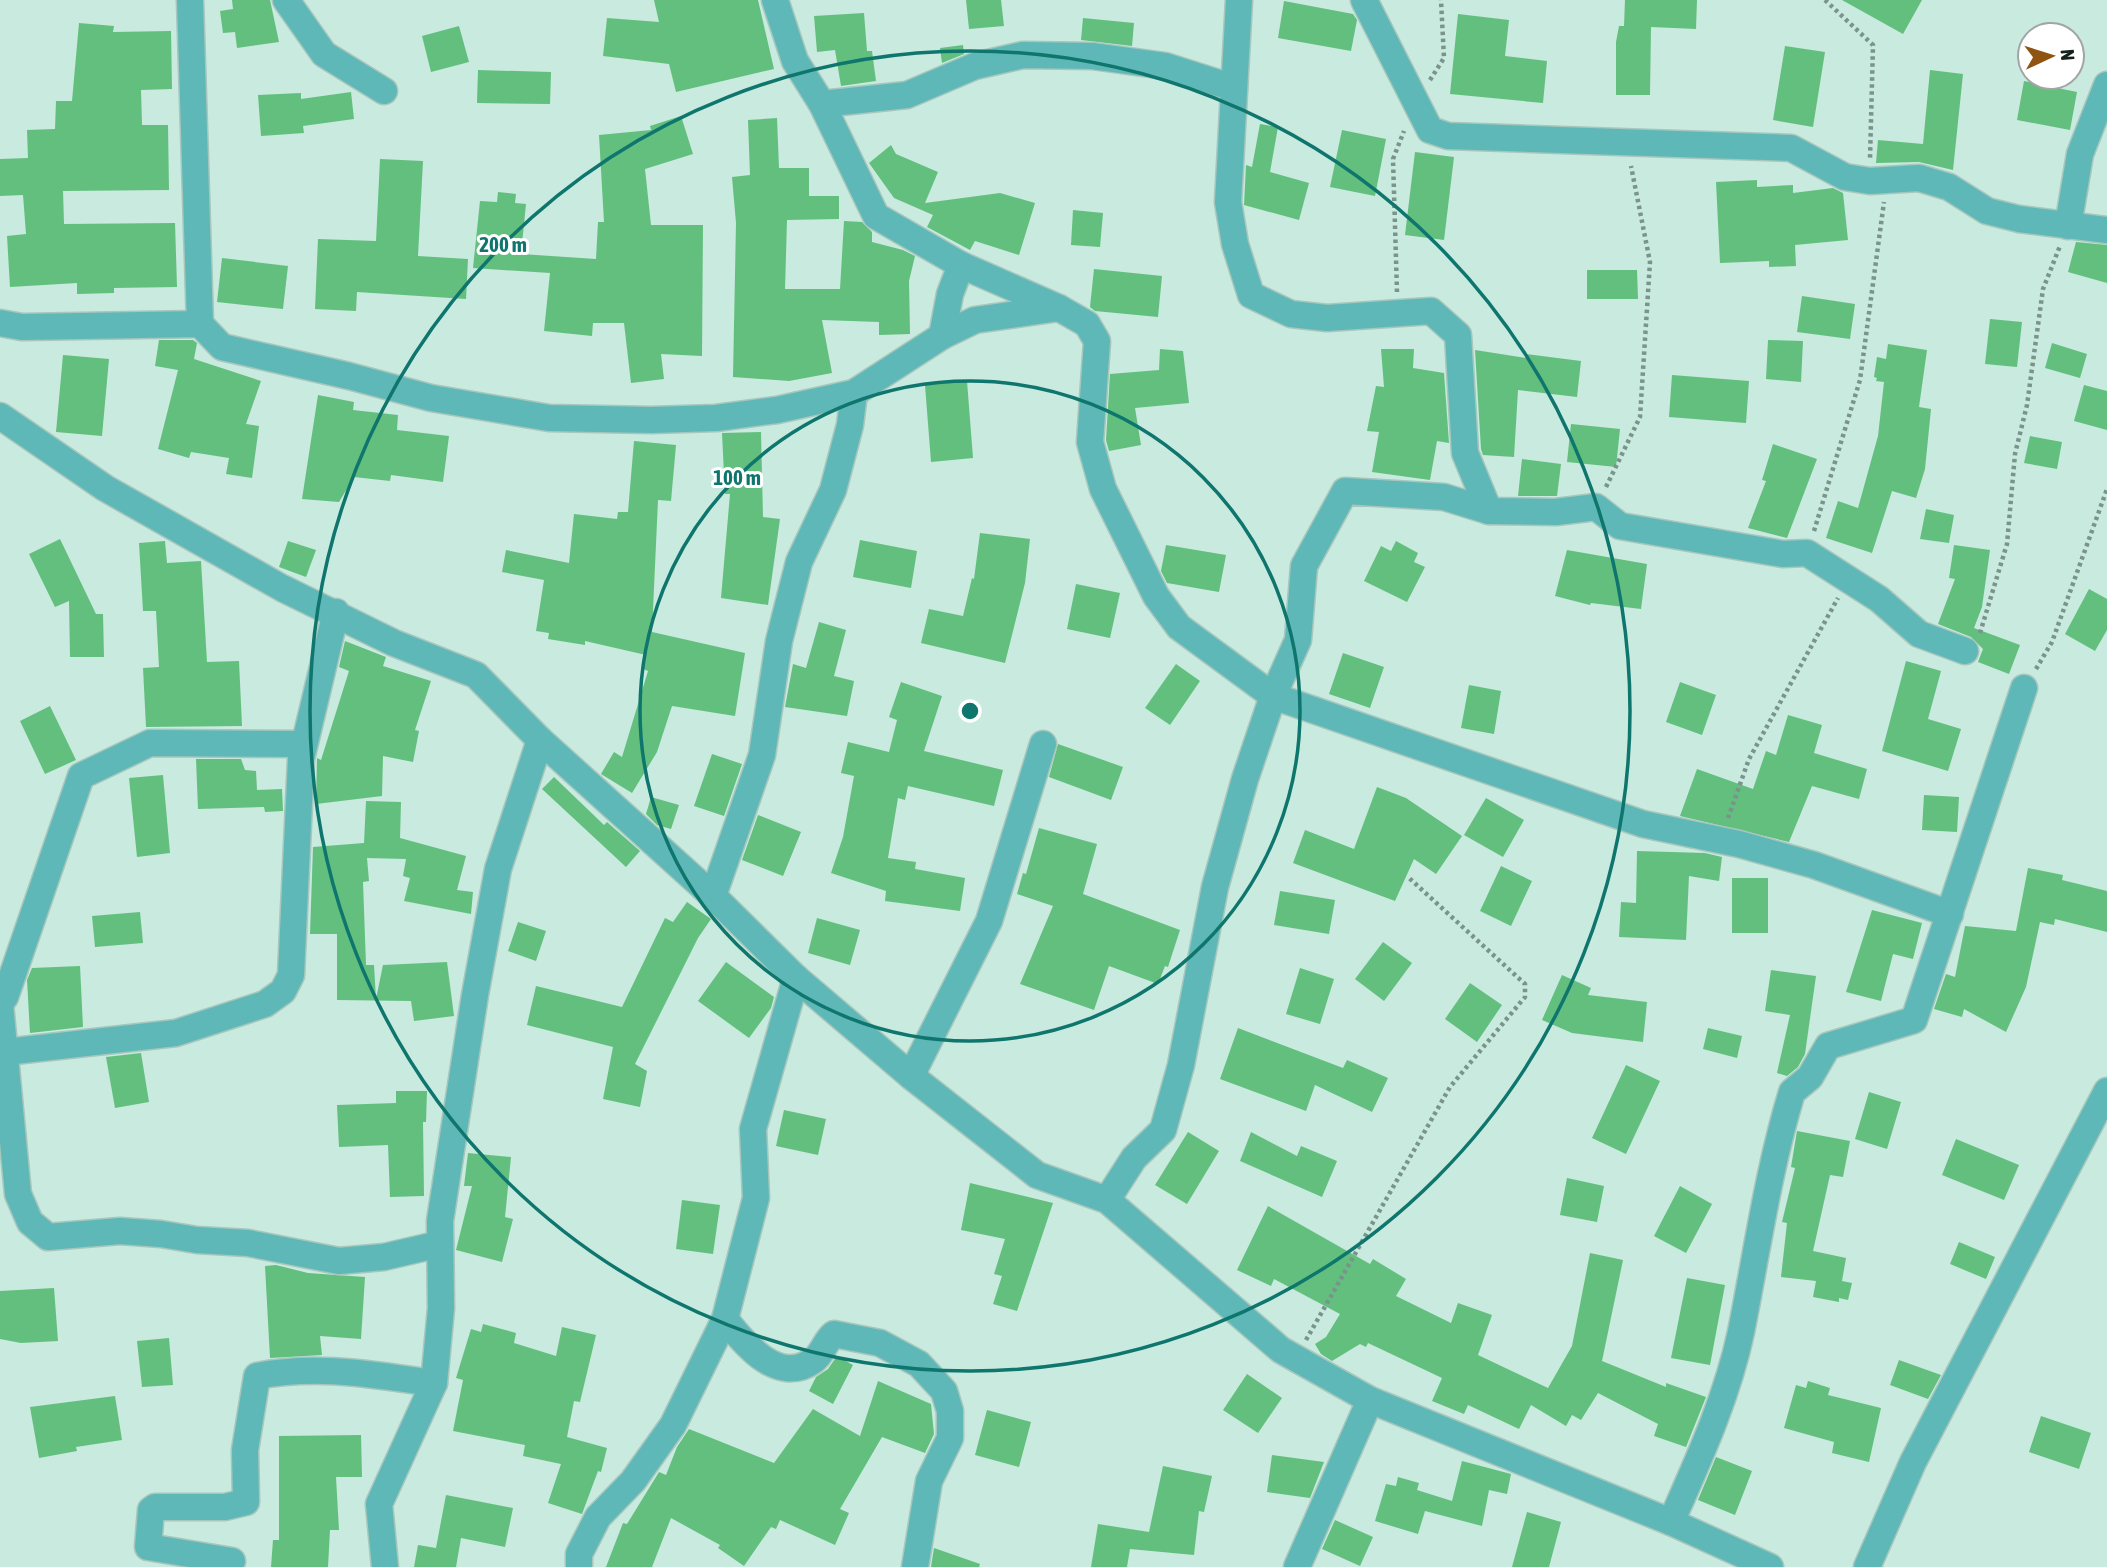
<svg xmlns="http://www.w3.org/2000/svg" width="2107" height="1567" font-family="'Asap Condensed',sans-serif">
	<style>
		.building { fill: #63bf7e }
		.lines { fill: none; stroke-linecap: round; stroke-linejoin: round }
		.street-casing { stroke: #a7c6bc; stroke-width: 29 }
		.path { stroke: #7a938b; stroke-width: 4.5; stroke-dasharray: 3.5 3.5; stroke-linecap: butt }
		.street { stroke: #5fb8b8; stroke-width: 26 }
		.ring { fill: none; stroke: #0f766e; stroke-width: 3.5 }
		.centre { fill: #0f766e; stroke: #fff; stroke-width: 3.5 }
		.ring-label { font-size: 21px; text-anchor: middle; font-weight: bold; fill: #0f766e; stroke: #fff; stroke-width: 6; stroke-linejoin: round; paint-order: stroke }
	</style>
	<rect width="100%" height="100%" fill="#c8eadf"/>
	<g class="building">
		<polygon points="232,0 270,0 279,42 237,48 235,32 223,33 220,11 233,9"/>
		<polygon points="654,0 758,0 774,69 676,92 669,64 603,56 607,18 659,22"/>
		<polygon points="966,0 1001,0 1004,26 969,29"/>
		<polygon points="1625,0 1697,0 1696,29 1651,27 1650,95 1616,95 1616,42 1619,26 1624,26"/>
		<polygon points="1842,0 1922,0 1903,34"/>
		<polygon points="1284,1 1353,14 1357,20 1351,51 1278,38"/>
		<polygon points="864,13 867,51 872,51 876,81 841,86 835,50 817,52 814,16"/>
		<polygon points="1458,14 1509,20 1505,56 1547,61 1543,103 1450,94"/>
		<polygon points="1083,18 1134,23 1132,46 1081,40"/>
		<polygon points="79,23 114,26 113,32 171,31 172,89 141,90 142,125 168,125 169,190 63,191 64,224 175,223 177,287 114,288 114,293 77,294 77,283 10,287 7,236 26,234 23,195 0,196 0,159 28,158 27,130 55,129 56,101 72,101"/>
		<polygon points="459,26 469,62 431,72 422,36"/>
		<polygon points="963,45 964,54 942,63 940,48"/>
		<polygon points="1785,46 1825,52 1813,127 1773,120"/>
		<polygon points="478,70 551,72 550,104 477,103"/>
		<polygon points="1930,70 1963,74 1953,170 1919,162 1876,163 1878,140 1923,144"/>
		<polygon points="2024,81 2077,92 2070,130 2017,120"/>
		<polygon points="351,92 354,119 303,126 304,133 261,136 258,95 301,93 301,99"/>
		<polygon points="681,116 693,154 645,169 651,225 703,225 702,356 661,354 664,379 631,383 624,323 593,323 592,336 544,331 550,273 473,268 480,201 497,202 498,192 516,194 515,203 526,204 521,254 596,259 598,222 604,222 599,135 651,130 650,126"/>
		<polygon points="777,118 779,168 809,168 809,196 839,196 839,219 787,220 785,289 840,289 844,221 862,222 872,232 872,242 903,250 915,256 909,281 910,334 879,335 879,322 822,320 832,373 789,381 733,377 736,223 732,177 750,175 748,120"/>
		<polygon points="1260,124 1278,127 1270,172 1309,183 1299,220 1244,205 1246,165 1252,167"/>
		<polygon points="1342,130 1386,139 1375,196 1330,187"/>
		<polygon points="891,145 896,154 938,172 925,203 1000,193 1035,203 1019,255 975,241 970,250 927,227 933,215 894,198 869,163"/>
		<polygon points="1415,152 1454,157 1444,240 1405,235"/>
		<polygon points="380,159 423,161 418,256 468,259 466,299 357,292 356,311 315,309 318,239 376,241"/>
		<polygon points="1757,180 1757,187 1793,185 1793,193 1833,188 1843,193 1848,240 1795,245 1796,266 1769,267 1769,261 1720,263 1716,182"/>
		<polygon points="1073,210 1103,213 1100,247 1071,245"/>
		<polygon points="2076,242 2107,245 2107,283 2068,272"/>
		<polygon points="222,258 288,266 283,309 217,302"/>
		<polygon points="1094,269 1162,276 1158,317 1095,311 1090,307"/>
		<polygon points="1587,270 1637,270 1638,299 1587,299"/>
		<polygon points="1802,296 1855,304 1850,339 1797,332"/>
		<polygon points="1990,319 2022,322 2017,367 1985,364"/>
		<polygon points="159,340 193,340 197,343 194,359 261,381 246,424 259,426 252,478 226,474 229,458 191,452 189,458 158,449 178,370 155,366"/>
		<polygon points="1768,340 1803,341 1801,382 1766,379"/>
		<polygon points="2052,343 2087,354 2080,378 2045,368"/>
		<polygon points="1888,344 1927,350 1919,407 1931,409 1925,469 1916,498 1892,491 1872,553 1826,538 1838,501 1858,508 1878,436 1884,382 1876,381 1877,378 1874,377 1877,357 1886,359"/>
		<polygon points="1160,349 1183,351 1189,403 1135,408 1141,445 1109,451 1106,440 1110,374 1159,370"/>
		<polygon points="1381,349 1414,349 1413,368 1444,373 1449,443 1437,441 1430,480 1372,472 1379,432 1367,431 1376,386 1384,387"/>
		<polygon points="1475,350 1526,358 1526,354 1581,361 1577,397 1518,390 1514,457 1483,455 1481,449"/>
		<polygon points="63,355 109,359 102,436 56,432"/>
		<polygon points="1672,375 1749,381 1746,423 1669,417"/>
		<polygon points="967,381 973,458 931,462 925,385"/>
		<polygon points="2084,385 2107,391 2107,430 2074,421"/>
		<polygon points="318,395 354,402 353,410 398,415 397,430 449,436 443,482 391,475 390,481 354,477 339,502 302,499"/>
		<polygon points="1571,424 1620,429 1616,467 1567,462"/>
		<polygon points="761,432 763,517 780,519 768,605 721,598 730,494 725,494 722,433"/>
		<polygon points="2030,436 2062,442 2057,469 2024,463"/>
		<polygon points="634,441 676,445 671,501 658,500 652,632 745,653 735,716 672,706 657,752 632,793 601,774 614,752 622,757 648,671 643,669 646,655 585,641 585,645 548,639 549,633 536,631 544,580 502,572 506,550 569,563 574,514 617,519 618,512 628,512"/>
		<polygon points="1773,444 1817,459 1787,538 1748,528 1766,481 1762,480"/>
		<polygon points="1522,459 1561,464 1557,496 1518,496"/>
		<polygon points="1926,509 1954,515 1949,543 1920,539"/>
		<polygon points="980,533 1030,539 1025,583 1005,663 921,643 929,609 963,616 972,578 974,579"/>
		<polygon points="60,539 96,614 103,614 104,657 70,657 69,601 55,607 29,554"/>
		<polygon points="860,540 917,551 911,588 853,577"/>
		<polygon points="165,541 167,563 201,561 207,662 239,661 242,726 146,727 143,668 159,667 156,611 143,611 139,543"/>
		<polygon points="288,541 316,550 306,577 279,567"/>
		<polygon points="1396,541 1418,553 1414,562 1425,567 1407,602 1364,581 1381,546 1391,551"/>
		<polygon points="1166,545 1226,555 1219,592 1167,583 1161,571"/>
		<polygon points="1954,545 1990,550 1982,607 1974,628 2020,645 2009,674 1978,662 1983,649 1971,637 1938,624 1955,579 1949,578"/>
		<polygon points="1567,550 1647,564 1641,609 1591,603 1590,605 1555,596"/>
		<polygon points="1076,584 1120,593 1110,638 1067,629"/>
		<polygon points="2089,589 2107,599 2107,630 2095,651 2065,634"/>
		<polygon points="819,622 846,630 834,676 854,681 847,716 785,707 793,664 806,668"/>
		<polygon points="345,641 386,657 383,666 431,681 415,730 419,731 413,762 383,756 382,796 316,804 317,758 321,760 349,671 339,667"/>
		<polygon points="1343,653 1384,667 1370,708 1329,694"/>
		<polygon points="1906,661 1941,671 1928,719 1961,729 1948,771 1882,751"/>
		<polygon points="1176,664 1200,681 1170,725 1145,708"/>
		<polygon points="901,682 942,696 924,751 1003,770 994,806 908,786 905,800 898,798 888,858 916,862 915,869 965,878 960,911 885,901 886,891 831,873 843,837 854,776 841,773 848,742 889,752 897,720 889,717"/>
		<polygon points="1680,682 1716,695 1702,735 1666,722"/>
		<polygon points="1469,685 1501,691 1494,734 1461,728"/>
		<polygon points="50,706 76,760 45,774 20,721"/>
		<polygon points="1788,715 1822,725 1814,753 1867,769 1859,799 1812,786 1789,842 1680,816 1697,769 1753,789 1766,751 1776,755"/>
		<polygon points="1058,744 1123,767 1111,800 1049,777"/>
		<polygon points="712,754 742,764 724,816 694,806"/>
		<polygon points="196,759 241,759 245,770 256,771 257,790 282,789 283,811 265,812 264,807 198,809"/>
		<polygon points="163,775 170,853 137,857 129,778"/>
		<polygon points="554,777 604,825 607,822 640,851 626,867 542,789"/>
		<polygon points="1377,787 1406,798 1462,836 1436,874 1414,859 1395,901 1293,863 1305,830 1354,849"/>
		<polygon points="1924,795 1959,797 1957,832 1922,830"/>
		<polygon points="651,797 679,805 671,829 657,825 646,814"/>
		<polygon points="1486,798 1524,820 1503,857 1464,835"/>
		<polygon points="366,801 401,802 400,838 466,856 457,890 473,892 471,914 404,901 410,878 403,876 406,859 367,858 369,881 363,882 366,965 374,965 376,999 383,965 447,962 454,1016 414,1021 411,1001 337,1000 337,934 310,934 313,847 364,843"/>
		<polygon points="758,815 801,832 783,876 742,860"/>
		<polygon points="1039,828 1097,844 1083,894 1180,930 1168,967 1165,966 1158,984 1109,966 1094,1010 1020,984 1053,906 1017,894 1023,873 1026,874"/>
		<polygon points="1637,851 1705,853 1722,857 1719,881 1689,876 1686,940 1619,937 1621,902 1636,903"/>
		<polygon points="1501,866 1532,881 1511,926 1480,911"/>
		<polygon points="2028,868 2063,875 2062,880 2107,891 2107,932 2055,919 2054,925 2040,922 2026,987 2006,1032 1964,1009 1962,1017 1934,1009 1946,974 1955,977 1965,926 2016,931"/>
		<rect x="1732" y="878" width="36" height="55"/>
		<polygon points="1280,891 1335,900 1329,934 1274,925"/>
		<polygon points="687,902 711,919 698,938 635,1064 647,1071 640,1107 603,1099 613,1047 527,1025 536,986 622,1007 665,918 673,922"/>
		<polygon points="1872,910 1922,923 1913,959 1893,954 1881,1001 1846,992"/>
		<polygon points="140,912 143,943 95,947 92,916"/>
		<polygon points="817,918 860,930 850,965 808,953"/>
		<polygon points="518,922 546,931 536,961 508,951"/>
		<polygon points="1383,942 1412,963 1384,1001 1355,979"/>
		<polygon points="726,962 774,997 771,1008 749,1038 698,1001"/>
		<polygon points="80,966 83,1027 30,1033 27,980 32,968"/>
		<polygon points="1300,968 1334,979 1320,1024 1286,1014"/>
		<polygon points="1771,970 1816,976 1805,1054 1798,1067 1787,1076 1777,1073 1790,1015 1765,1011"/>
		<polygon points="1562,975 1591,988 1588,995 1647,1002 1643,1042 1572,1033 1542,1020"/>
		<polygon points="1470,983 1502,1005 1477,1042 1445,1019"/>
		<polygon points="1238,1028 1343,1068 1347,1060 1388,1078 1372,1112 1315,1085 1306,1111 1220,1079"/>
		<polygon points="1708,1028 1742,1036 1737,1058 1703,1049"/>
		<polygon points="141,1053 149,1102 115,1108 106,1057"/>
		<polygon points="1626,1065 1660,1081 1626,1154 1592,1138"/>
		<polygon points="396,1091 427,1091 426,1122 423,1122 424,1196 390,1197 388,1145 339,1147 337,1105 396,1103"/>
		<polygon points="1869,1092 1901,1102 1887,1149 1855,1139"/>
		<polygon points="784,1110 826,1119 818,1155 776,1146"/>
		<polygon points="1797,1131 1850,1141 1843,1177 1830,1175 1813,1251 1846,1258 1842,1281 1852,1283 1848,1300 1839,1298 1839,1302 1813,1297 1816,1281 1781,1277 1787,1223 1782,1222 1795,1168 1791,1167"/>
		<polygon points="1188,1132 1219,1151 1187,1204 1155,1185"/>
		<polygon points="1251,1132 1297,1156 1301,1146 1337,1161 1322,1197 1240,1161"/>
		<polygon points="1956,1139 2019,1165 2004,1200 1942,1175"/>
		<polygon points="468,1153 511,1157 505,1217 513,1219 502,1262 456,1250 472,1186 464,1186"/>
		<polygon points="1567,1178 1604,1186 1597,1222 1560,1215"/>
		<polygon points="970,1183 1053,1203 1017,1311 993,1304 1002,1276 994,1274 1005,1239 961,1230"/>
		<polygon points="1680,1186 1712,1204 1686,1253 1654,1236"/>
		<polygon points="682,1200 720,1205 713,1254 676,1249"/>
		<polygon points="1268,1206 1370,1264 1373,1259 1406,1279 1396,1296 1451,1323 1458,1303 1492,1315 1478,1355 1548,1388 1572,1346 1590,1253 1623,1260 1602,1361 1666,1387 1666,1383 1706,1397 1686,1447 1654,1436 1658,1424 1598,1393 1581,1420 1572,1415 1566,1426 1531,1405 1519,1429 1468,1405 1464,1414 1432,1401 1442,1378 1368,1343 1366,1347 1360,1344 1332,1361 1321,1354 1315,1344 1326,1337 1340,1314 1274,1279 1271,1286 1237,1270"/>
		<polygon points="1959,1242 1995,1257 1986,1279 1950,1264"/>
		<polygon points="276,1265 308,1273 365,1277 361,1339 320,1336 322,1355 270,1358 265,1266"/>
		<polygon points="1687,1278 1725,1285 1710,1365 1671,1358"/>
		<polygon points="54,1288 58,1341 21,1343 0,1339 0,1291"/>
		<polygon points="483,1324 516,1333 514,1343 556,1356 562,1327 596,1335 580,1402 574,1401 567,1437 607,1448 601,1472 598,1471 582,1514 548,1503 561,1464 523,1456 525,1445 453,1431 463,1380 456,1378 471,1329 481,1332"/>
		<polygon points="169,1338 173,1385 142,1387 137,1341"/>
		<polygon points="837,1356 853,1365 833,1404 809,1391 816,1377 828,1369"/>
		<polygon points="1899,1360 1941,1375 1928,1399 1890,1385"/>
		<polygon points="1247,1374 1282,1398 1258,1433 1223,1410"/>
		<polygon points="878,1381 931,1404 934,1434 925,1453 882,1437 840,1509 849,1513 835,1545 780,1520 776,1529 771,1527 744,1566 718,1548 720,1545 671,1518 652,1567 606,1567 623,1523 627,1524 659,1472 666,1475 677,1447 689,1429 774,1463 813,1409 860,1436"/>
		<polygon points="1808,1381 1830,1388 1828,1395 1881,1408 1869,1462 1832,1453 1834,1442 1784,1428 1796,1385 1806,1388"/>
		<polygon points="115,1396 122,1440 76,1447 77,1451 39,1458 30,1407"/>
		<polygon points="987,1410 1031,1422 1019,1467 975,1455"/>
		<polygon points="2041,1416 2091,1433 2079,1469 2029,1452"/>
		<polygon points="361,1435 362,1477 336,1477 339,1530 330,1530 328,1567 271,1567 273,1540 279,1540 279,1436"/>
		<polygon points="1272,1455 1324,1462 1310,1498 1267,1492"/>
		<polygon points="1716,1457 1752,1471 1735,1515 1698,1500"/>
		<polygon points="1462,1461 1511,1474 1507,1494 1489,1490 1482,1526 1425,1511 1418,1534 1375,1521 1386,1484 1396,1486 1398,1477 1419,1483 1417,1490 1452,1501"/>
		<polygon points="1163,1466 1212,1476 1204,1512 1199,1511 1194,1555 1130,1549 1127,1567 1091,1567 1098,1524 1149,1532"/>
		<polygon points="446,1495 513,1508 505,1547 461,1538 456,1567 414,1567 418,1545 436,1548"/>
		<polygon points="1527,1512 1561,1522 1549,1567 1512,1567"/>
		<polygon points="1335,1520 1373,1537 1360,1566 1322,1549"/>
		<polygon points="934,1548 980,1564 979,1567 931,1567"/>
	</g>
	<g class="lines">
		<g class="street-casing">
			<g id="street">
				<polyline points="190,0 200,324"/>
				<polyline points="286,0 324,54 384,91"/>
				<polyline points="775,0 795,61 822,104 876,216 961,265 1059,308 1087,324 1097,341 1090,442 1103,489 1156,596 1179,627 1273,696 1643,824 1739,844 1814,865 1950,914"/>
				<polyline points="1239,0 1228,202 1235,244 1251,295 1291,314 1327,318 1431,311 1458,335 1465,453 1489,511"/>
				<polyline points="1364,0 1430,130 1448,136 1791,148 1845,177 1870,181 1919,178 1949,187 1987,211 2019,219 2107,230"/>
				<polyline points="822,104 907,95 975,66 1023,55 1092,56 1165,66 1234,88"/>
				<polyline points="2068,226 2080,154 2107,85"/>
				<polyline points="0,323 22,327 200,324 222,347 349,376 431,398 549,418 651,420 716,418 777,410 854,393 942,336 975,320 1059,308"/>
				<polyline points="942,336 950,294 961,265"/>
				<polyline points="0,416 105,488 282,588 394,643 476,675 540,740 713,896 796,978 911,1076 1037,1175 1107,1200 1281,1350 1370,1400 1671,1522 1770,1567"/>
				<polyline points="713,896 762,755 779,641 799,562 833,490 850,425 854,393"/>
				<polyline points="0,1003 5,997 81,776 150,743 304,744"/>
				<polyline points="0,1004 18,1194 30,1222 48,1237 120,1231 161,1234 197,1240 248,1243 339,1261 384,1257 440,1244"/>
				<polyline points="5,1052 176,1033 265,1004 283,991 291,975 301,759 336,612"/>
				<polyline points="911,1076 989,921 1043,744"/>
				<polyline points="1107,1200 1134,1158 1163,1130 1181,1065 1215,887 1245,779 1273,696 1298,640 1304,566 1345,491 1444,497 1489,511 1556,512 1596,507 1620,526 1783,554 1807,553 1879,599 1919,634 1965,651"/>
				<path d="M725,1319C745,1345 779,1386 814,1360C823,1353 825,1341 834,1334L880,1343L919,1364L944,1391L950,1411V1438L929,1481L915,1567"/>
				<path d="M1671,1522C1698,1461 1727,1398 1741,1332C1757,1252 1768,1171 1792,1092L1810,1077L1828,1046L1914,1020L2024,688"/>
				<path d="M232,1561L148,1547L151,1510L155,1507H225L246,1502L245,1450L257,1376C318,1364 374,1375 434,1383"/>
				<polyline points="385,1567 379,1504 434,1383 441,1308 440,1221 475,995 498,869 540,740"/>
				<polyline points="579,1567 579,1554 598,1517 633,1481 673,1425 725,1319 756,1198 753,1129 796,978"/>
				<polyline points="1297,1567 1370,1400"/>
				<polyline points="1867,1567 1913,1462 2107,1091"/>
			</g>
		</g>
		<g class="path">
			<polyline points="1825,0 1873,45 1870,159"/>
			<polyline points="1430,80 1444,58 1441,0"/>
			<polyline points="1397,292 1393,159 1404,131"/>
			<polyline points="1606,487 1640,417 1650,262 1631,166"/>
			<polyline points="1814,531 1860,380 1884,202"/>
			<polyline points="1980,633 2007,544 2015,454 2027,405 2043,289 2060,246"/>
			<polyline points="2036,669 2052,642 2107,489"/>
			<polyline points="1728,818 1749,759 1838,598"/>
			<polyline points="1306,1340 1450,1087 1525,997 1525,984 1408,877"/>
		</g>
		<use href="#street" class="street"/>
	</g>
	<g class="ring">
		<circle cx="970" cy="711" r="330"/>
		<circle cx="970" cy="711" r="660"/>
	</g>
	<circle cx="970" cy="711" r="10" class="centre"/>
	<g class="ring-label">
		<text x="503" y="252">200 m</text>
		<text x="737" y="485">100 m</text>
	</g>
	<g transform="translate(2051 56) rotate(86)"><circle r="33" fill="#ffffff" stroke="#a1a6a4" stroke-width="2"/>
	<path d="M0-5L12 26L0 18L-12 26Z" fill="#8f5412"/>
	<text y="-10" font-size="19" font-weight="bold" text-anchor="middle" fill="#13201c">N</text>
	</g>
</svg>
